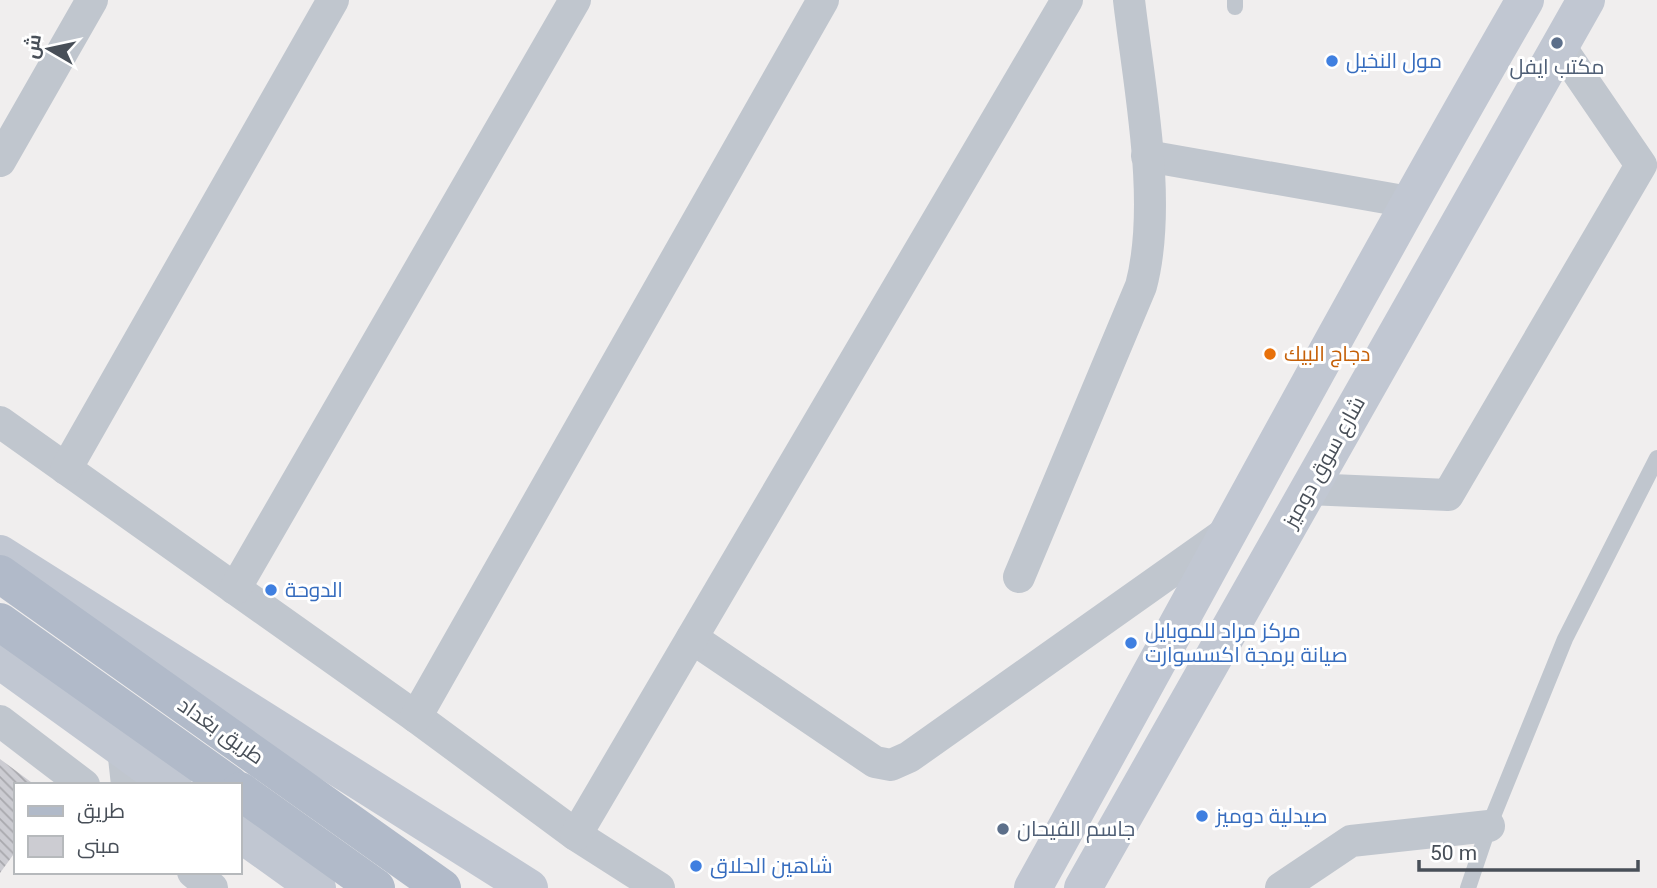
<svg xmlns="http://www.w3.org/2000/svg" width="1657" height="888" font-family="Roboto,Cairo,sans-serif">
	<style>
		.building { fill: url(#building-back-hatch) }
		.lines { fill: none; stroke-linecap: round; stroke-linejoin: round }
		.service { stroke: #c0c6ce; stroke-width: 16 }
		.minor { stroke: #c0c6ce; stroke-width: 32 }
		.secondary { stroke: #c1c7d2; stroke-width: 38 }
		.primary { stroke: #b1bac9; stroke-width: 38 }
		.service-dot { fill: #5c6f8a; stroke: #fff; stroke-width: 2.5 }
		.shop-dot { fill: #3f7fe0; stroke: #fff; stroke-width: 2.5 }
		.food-dot { fill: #e8710a; stroke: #fff; stroke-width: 2.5 }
		.labels { text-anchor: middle; stroke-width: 6; stroke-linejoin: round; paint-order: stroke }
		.shop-label { font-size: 21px; fill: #366cbe; stroke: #fff; text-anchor: start }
		.service-label { font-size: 21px; fill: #4e5e75; stroke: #fff }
		.food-label { font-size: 21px; fill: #c56008; stroke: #fff; text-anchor: start }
		.street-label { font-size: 21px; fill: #484f58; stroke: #fff }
	</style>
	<defs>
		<pattern id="building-back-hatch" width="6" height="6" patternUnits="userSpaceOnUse" patternTransform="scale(1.75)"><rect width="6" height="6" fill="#ccccd2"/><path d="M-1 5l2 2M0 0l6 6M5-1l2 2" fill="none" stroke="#a8a8ad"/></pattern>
	</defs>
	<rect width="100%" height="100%" fill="#f0eeee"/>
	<polygon class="building" points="0,759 35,785 16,785 16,851 0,873"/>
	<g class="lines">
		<g class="service">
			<polyline points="1235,7 1235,0"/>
			<polyline points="1468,888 1489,826 1565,639 1657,458"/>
		</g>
		<g class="minor">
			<polyline points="1147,156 1409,202"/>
			<polyline points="0,161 92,0"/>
			<polyline points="0,422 416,717 576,835 659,888"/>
			<polyline points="66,469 333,0"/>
			<polyline points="1308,489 1448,495 1641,165 1559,45"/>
			<path d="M1019,577L1141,286C1163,203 1139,87 1129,0"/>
			<polyline points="235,589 575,0"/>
			<polyline points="692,638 875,762 891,765 909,757 1227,532"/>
			<polyline points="416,717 823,0"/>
			<polyline points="0,721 84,785"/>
			<polyline points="123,748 127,785"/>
			<polyline points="576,835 1067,0"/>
			<polyline points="193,872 212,888"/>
			<polyline points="1281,888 1351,841 1489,826"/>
		</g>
		<g class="secondary">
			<polyline points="0,554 529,888"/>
			<polyline points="0,660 173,785"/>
			<polyline points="240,833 317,888"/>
			<path d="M1033,888C1197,592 1356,293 1525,0"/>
			<polyline points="1083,888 1586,0"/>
		</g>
		<g class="primary">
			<polyline points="0,574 442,888"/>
			<polyline points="0,622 230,785"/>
			<polyline points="240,791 376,888"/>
		</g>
	</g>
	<g class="service-dot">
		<circle cx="1557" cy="43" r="7"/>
		<circle cx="1003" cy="829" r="7"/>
	</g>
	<g class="shop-dot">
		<circle cx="1332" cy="61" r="7"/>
		<circle cx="271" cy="590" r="7"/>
		<circle cx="1131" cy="643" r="7"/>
		<circle cx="1202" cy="816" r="7"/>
		<circle cx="696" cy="866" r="7"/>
	</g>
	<circle class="food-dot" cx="1270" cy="354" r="7"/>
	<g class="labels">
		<g class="shop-label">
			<text x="1346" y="68">مول النخيل</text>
			<text x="285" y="597">الدوحة</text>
			<text x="1145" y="638">مركز مراد للموبايل<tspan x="1145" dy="24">صيانة برمجة اكسسوارت</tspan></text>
			<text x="1216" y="823">صيدلية دوميز</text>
			<text x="710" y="873">شاهين الحلاق</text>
		</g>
		<g class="service-label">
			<text x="1557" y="74">مكتب ايفل</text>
			<text x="1017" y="836" text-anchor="start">جاسم الفيحان</text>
		</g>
		<g class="food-label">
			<text x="1284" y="361">دجاج البيك</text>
		</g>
		<g class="street-label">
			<text transform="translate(1324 462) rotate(-61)" y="7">شارع سوق دوميز</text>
			<text transform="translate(221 731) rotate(35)" y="7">طريق بغداد</text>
		</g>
	</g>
	<rect x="14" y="783" width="228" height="91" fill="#ffffff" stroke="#b6b9bc" stroke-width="2"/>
	<rect x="28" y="806" width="35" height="10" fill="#b1bac9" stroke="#b6b9bc" stroke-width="2"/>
	<text x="77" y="818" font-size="21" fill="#484f58">طريق</text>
	<rect x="28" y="836" width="35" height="21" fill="#ccccd2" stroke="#b6b9bc" stroke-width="2"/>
	<text x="77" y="853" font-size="21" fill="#484f58">مبنى</text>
	<g transform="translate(49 49) rotate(279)" stroke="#ffffff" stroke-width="5" paint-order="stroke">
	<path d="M0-5L12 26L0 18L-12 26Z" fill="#484f58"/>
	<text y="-10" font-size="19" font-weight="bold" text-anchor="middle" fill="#484f58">ش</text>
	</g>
	<path d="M1419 860v10h219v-10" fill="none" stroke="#484f58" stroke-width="3.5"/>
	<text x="1430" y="860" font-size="21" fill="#484f58" stroke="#ffffff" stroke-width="5" paint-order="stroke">50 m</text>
</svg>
